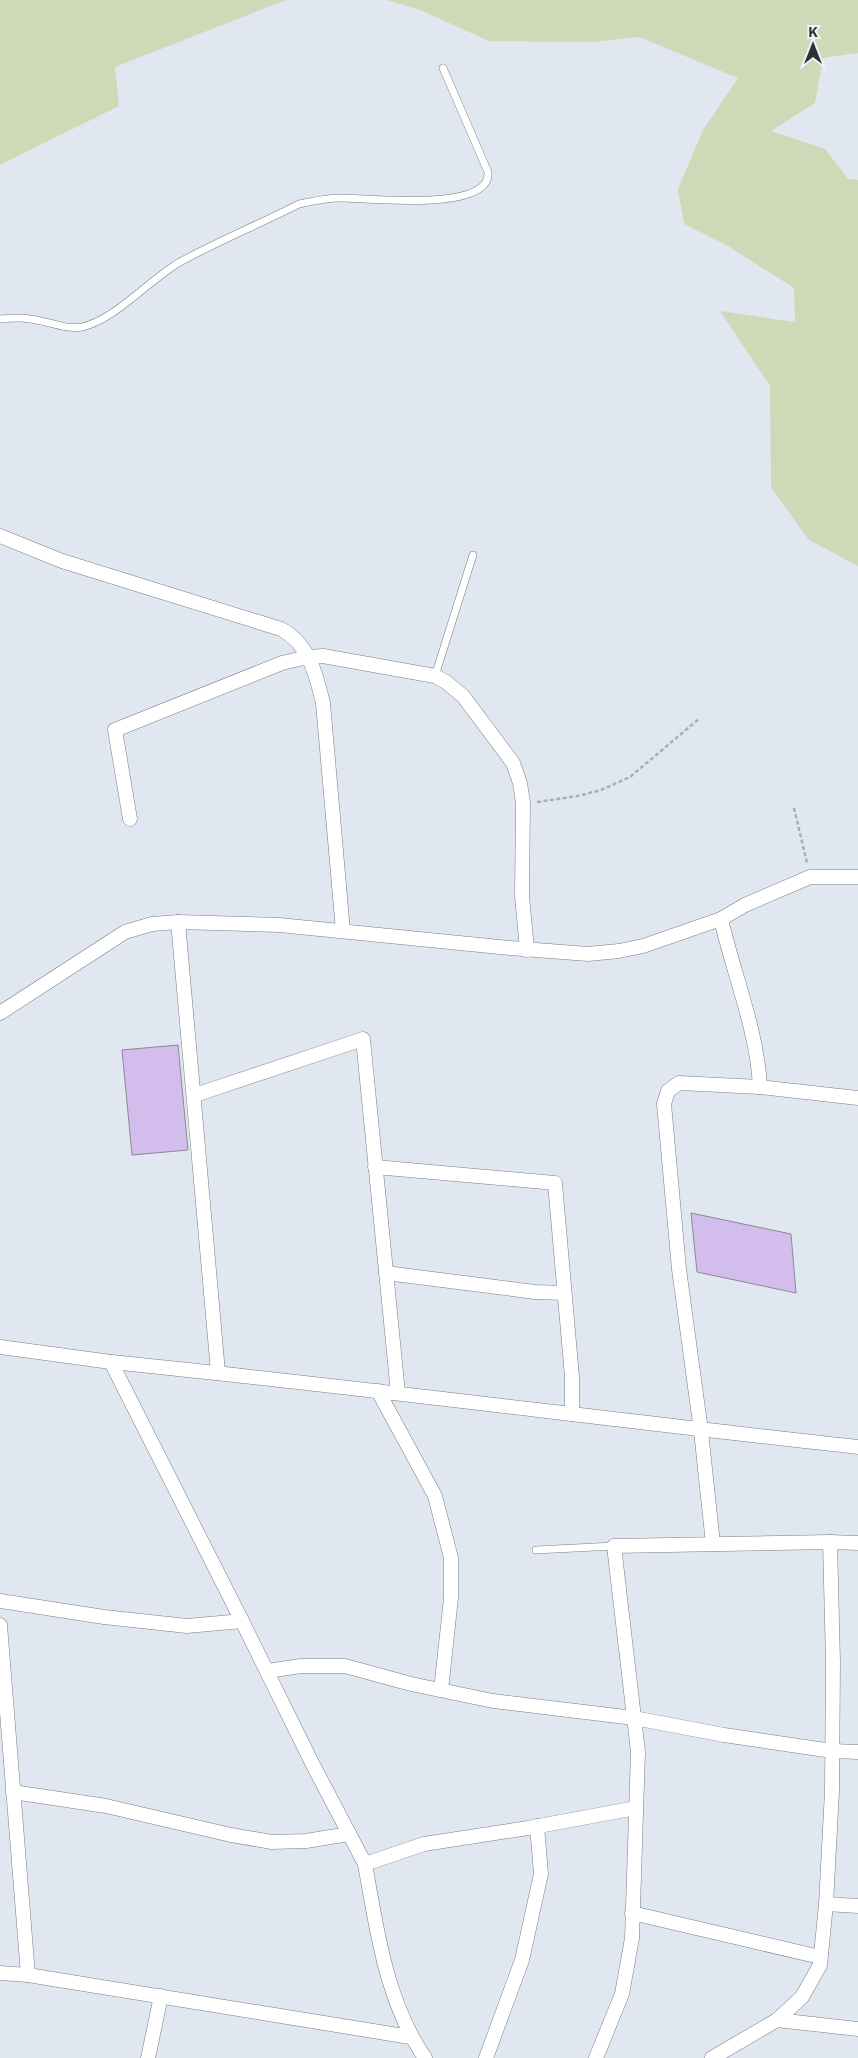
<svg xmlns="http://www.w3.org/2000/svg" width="858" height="2058" font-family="'IBM Plex Sans',sans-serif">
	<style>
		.green { fill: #cfd9b7 }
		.building { fill: #d2bdec; stroke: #8d8993 }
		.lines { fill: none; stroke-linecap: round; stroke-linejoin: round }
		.service-casing { stroke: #777e86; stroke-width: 8 }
		.minor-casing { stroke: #777e86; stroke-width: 15 }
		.path { stroke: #a9afb6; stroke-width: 2.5; stroke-dasharray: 4 2.5; stroke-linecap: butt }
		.service { stroke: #fff; stroke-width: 7 }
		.minor { stroke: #fff; stroke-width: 14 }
	</style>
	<rect width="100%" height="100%" fill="#e0e7f0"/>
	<g class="green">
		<polygon points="0,0 286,0 115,67 119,106 0,165"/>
		<polygon points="387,0 858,0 858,53 823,58 815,103 771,131 825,149 848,179 858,180 858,566 809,540 771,487 770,386 720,311 795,322 794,288 728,246 684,224 678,189 703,130 738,78 639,37 591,42 489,41 420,10"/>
	</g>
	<g class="building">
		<polygon points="178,1045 188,1150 132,1155 122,1050"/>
		<polygon points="691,1213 791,1234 796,1293 697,1272"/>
	</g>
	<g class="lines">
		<g class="service-casing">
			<g id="service">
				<path d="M0,319C10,318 20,317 30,319C48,321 65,330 82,327C115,320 150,279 180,262C218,241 260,224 299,204C313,201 327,198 341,198C366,198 492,213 488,172L443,68"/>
				<polyline points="435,676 473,555"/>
				<polyline points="536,1550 614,1546"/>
			</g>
		</g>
		<g class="minor-casing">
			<g id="minor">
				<path d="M0,536L62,561L281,629C309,644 316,674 323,703L343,931"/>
				<polyline points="130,819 115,730 282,663 308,657 323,656 435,676 446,682 463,696 513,763 520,783 523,803 522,896 527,950"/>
				<path d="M858,877H810L745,905L721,919C734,976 757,1029 760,1087L858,1098"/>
				<polyline points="178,922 218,1372"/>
				<polyline points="0,1013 125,932 152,924 178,922 279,925 510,948 588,954 619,951 643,946 721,919"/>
				<polyline points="195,1095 363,1039 398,1393"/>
				<polyline points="375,1167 555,1183 572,1377 572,1414"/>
				<polyline points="386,1273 535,1292 564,1293"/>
				<polyline points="0,1347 111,1362"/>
				<polyline points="378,1391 435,1496 451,1558 451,1598 441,1690"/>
				<polyline points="830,1542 858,1543"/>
				<polyline points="713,1544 701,1431 679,1269 664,1104 668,1091 679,1083 760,1087"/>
				<polyline points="0,1601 104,1617 187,1626 242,1621 312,1763 365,1864"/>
				<path d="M242,1621L111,1362C361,1387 609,1420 858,1447"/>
				<polyline points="0,1625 28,1975 410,2037"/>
				<polyline points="267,1671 301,1666 345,1666 411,1684 493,1701 634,1718 724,1735 832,1751 858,1752"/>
				<polyline points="13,1792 106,1806 231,1835 272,1842 306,1841 349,1834"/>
				<polyline points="826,1904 858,1906"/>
				<polyline points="632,1913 820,1957"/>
				<polyline points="0,1973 28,1975"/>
				<polyline points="777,2020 858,2029"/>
				<polyline points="148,2058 161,1996"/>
				<path d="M425,2058C386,2001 377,1931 365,1864L424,1844L528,1828L636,1808"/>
				<polyline points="486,2058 522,1960 541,1874 537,1826"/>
				<polyline points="596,2058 622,1994 632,1938 638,1752 614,1546 830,1542 833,1662 832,1791 826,1904 820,1965 802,1997 777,2020 712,2058"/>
			</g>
		</g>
		<g class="path">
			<polyline points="537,802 578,796 601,790 630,777 700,718"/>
			<polyline points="794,808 807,863"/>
		</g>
		<use href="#service" class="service"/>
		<use href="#minor" class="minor"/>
	</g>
	<g transform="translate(813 45)" stroke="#edf4fe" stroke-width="4" paint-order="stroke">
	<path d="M0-4L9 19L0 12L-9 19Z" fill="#2e3134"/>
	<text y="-8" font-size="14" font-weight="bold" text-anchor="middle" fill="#2e3134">K</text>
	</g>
</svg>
